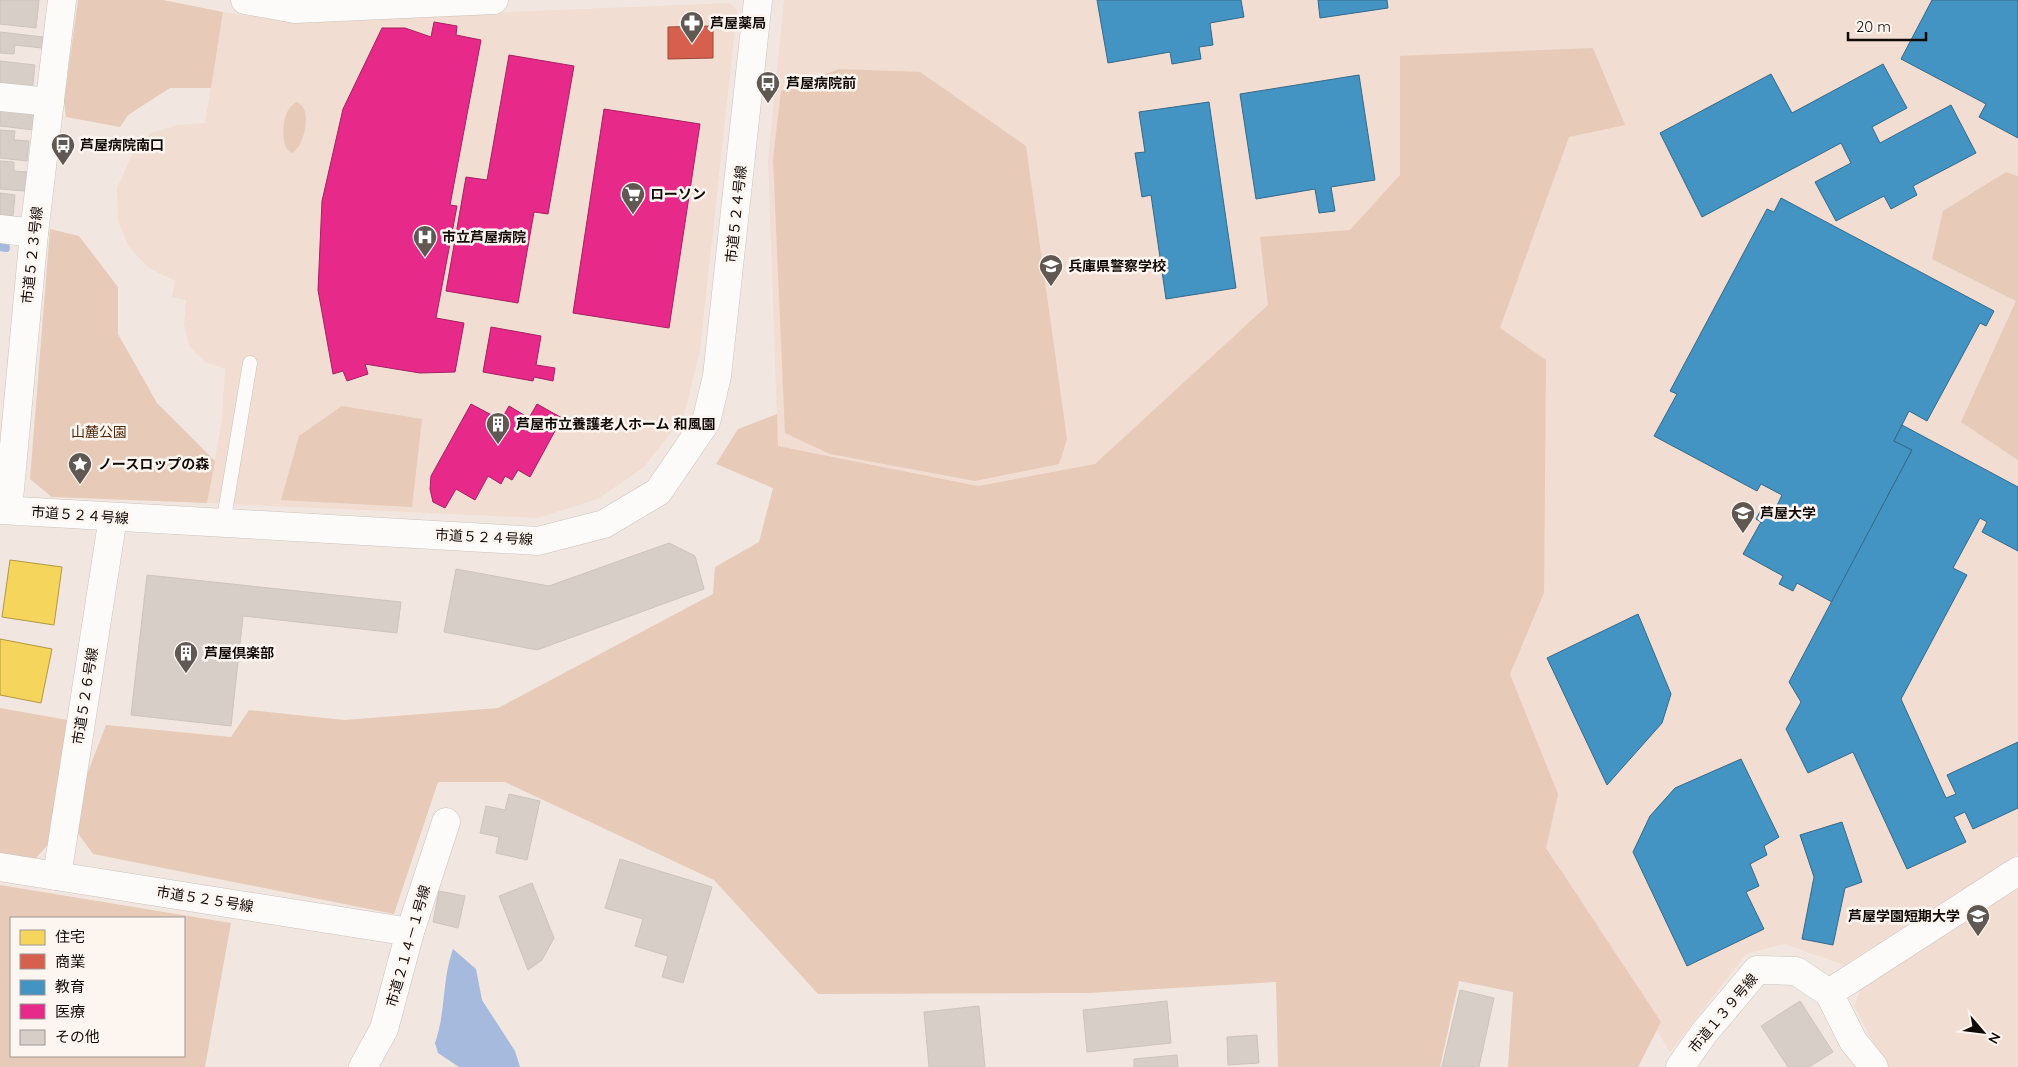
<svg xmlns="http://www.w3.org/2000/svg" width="2018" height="1067" font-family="Quicksand,'Noto Sans JP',sans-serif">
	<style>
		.built { fill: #f1ddd1 }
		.green { fill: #e7cab8; fill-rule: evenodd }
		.water { fill: #a6bade }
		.homes { fill: #f6d55c; stroke: #b19842 }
		.shops { fill: #d6604d; stroke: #9b4638 }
		.schools { fill: #4393c3; stroke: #346a8b }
		.health { fill: #e7298a; stroke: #a72063 }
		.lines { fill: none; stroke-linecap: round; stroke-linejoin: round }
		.stream { stroke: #a6bade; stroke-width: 8 }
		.building { fill: #d7cec8; stroke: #cdc4be }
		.service-casing { stroke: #cbc2bc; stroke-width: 15 }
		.minor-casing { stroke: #cbc2bc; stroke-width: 29 }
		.tertiary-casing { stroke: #cbc2bc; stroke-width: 29 }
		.service { stroke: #fdfbfa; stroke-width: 14 }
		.minor { stroke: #fdfbfa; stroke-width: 28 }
		.tertiary { stroke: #fdfbfa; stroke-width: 28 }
		.labels { text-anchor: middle; stroke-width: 5; stroke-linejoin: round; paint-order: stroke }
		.poi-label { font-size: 14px; font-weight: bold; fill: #110b07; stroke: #fdf5f0; text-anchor: start }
		.street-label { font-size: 14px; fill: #110b07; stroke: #fdf5f0 }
		.park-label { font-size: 14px; fill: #50280c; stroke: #fdf5f0 }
	</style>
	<rect width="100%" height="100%" fill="#f2e7e0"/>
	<g class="built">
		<polygon points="784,0 2018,0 2018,854 1844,965 1784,944 1746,954 1670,1052 1476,730 1095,464 978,486 778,446 768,160"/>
		<polygon points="730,3 737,10 700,350 684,416 644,467 598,499 537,518 207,503 222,419 225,369 205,362 189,346 184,324 186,300 172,297 175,281 149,268 129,247 118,221 117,188 131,157 151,133 178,125 205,123 223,12 286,21"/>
		<polygon points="2018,884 2018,1067 1889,1067 1884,1063 1854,1006 1860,990"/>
	</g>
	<g class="green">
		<polygon points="78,0 163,0 223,12 211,88 170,88 128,115 120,127 66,117 64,101"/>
		<polygon points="1593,48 1625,125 1569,137 1500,328 1546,360 1544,593 1510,674 1558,794 1546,848 1661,1022 1638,1067 1508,1067 1513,992 1459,981 1440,1067 1278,1067 1276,982 1089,993 818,994 714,880 505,782 438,782 394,914 93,854 69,821 106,725 231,737 249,710 344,720 498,708 713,594 715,567 759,542 773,488 716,464 738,429 777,414 778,446 978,486 1095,464 1268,305 1260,237 1350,230 1400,175 1400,56"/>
		<polygon points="839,69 920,72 1026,146 1067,439 1059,464 975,481 830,454 785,433 773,159 781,91"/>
		<path d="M297,102C313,109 305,145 292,153L286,148C281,134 282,109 297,102Z"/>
		<polygon points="2006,172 2018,176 2018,460 1961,422 2016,301 1932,259 1943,211"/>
		<polygon points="50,229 79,236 118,287 118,334 157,403 215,461 207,503 52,497 30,479"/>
		<polygon points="342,406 422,419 412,507 281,500 299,436"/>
		<polygon points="0,708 73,721 56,835 31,864 0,859"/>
		<path d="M0,885L231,923L205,1067H0ZM184,918V1056H11V918Z"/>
	</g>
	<path class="water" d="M453,949L476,969L482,1000L515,1051L520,1067H459L438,1053L435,1043C446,1012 442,979 453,949Z"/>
	<g class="homes">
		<polygon points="10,560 62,567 54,625 2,617"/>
		<polygon points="0,639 52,649 41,703 0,695"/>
	</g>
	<polygon class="shops" points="713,26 713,58 668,59 668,27"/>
	<g class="schools">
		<polygon points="1097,0 1241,0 1244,17 1210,23 1213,45 1199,47 1201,59 1172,64 1170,52 1108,63"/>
		<polygon points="1318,0 1387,0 1388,8 1320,18"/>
		<polygon points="1932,0 2018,0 2018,138 1979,117 1986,104 1901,59"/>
		<polygon points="1883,64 1907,108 1872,127 1880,143 1951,105 1976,153 1913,186 1917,195 1891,209 1884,196 1836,221 1815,182 1851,163 1841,143 1702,217 1660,133 1771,74 1792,113"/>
		<polygon points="1359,75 1375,180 1331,187 1335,211 1319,213 1315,189 1256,199 1240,94"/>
		<polygon points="1209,102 1236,288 1166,299 1151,195 1142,197 1135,153 1145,152 1139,112"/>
		<polygon points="1781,198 1994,311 1986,326 1980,323 1927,421 1909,411 1894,441 1912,450 1832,602 1797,583 1793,591 1779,584 1783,576 1743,554 1761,522 1756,519 1763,506 1774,512 1782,495 1761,484 1757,491 1654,436 1677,394 1670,391 1767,209 1774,212"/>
		<polygon points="1902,425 2018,487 2018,551 1982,532 1987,522 1980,518 1953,568 1967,575 1901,699 1946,798 1956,794 1947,775 2018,742 2018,808 1973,829 1965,812 1954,817 1966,842 1907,869 1853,752 1808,773 1786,729 1801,702 1789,682 1912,450 1894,441"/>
		<polygon points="1638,614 1671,694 1662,723 1607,785 1547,658"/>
		<polygon points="1741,759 1779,837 1764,846 1767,855 1750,864 1759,886 1746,892 1764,929 1687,966 1633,852 1650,816 1675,788"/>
		<polygon points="1842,822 1862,882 1845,888 1833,945 1802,939 1814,877 1800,835"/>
	</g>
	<g class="health">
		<polygon points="434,22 457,26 456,35 481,40 450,205 457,206 436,318 464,323 455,372 420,373 365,364 368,374 347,381 343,371 333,374 318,290 322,201 343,109 382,28 405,28 431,37"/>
		<polygon points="509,55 574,66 548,214 534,212 518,303 446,291 466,177 487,180"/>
		<polygon points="604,109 700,124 669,328 573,313"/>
		<polygon points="491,327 541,336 536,365 555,368 553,381 534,377 533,381 483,372"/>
		<polygon points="471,404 501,420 509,406 529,418 537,404 562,418 530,477 518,470 512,480 505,476 501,484 488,476 475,500 456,489 445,508 433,502 430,489 431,476"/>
	</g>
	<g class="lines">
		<polyline class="stream" points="0,247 6,248"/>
	</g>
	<g class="building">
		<polygon points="0,0 39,0 36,28 0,24"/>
		<polygon points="0,32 43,37 42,48 15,45 14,54 0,53"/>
		<polygon points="0,61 35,65 32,92 0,88"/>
		<polygon points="0,108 36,112 34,130 0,126"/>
		<polygon points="0,130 15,131 14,140 29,141 27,161 0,158"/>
		<polygon points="0,161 14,162 14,171 27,172 25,191 0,189"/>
		<polygon points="0,193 15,195 13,216 0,215"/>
		<polygon points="669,543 695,556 704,589 537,650 444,632 456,569 549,586"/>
		<polygon points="147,575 401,602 397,633 243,616 231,726 131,715"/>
		<polygon points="509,794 540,801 527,860 496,853 499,837 480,833 486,806 505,810"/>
		<polygon points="620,859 712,887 683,983 662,977 668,956 635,946 643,919 605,908"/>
		<polygon points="532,883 554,938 542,960 528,970 499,896"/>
		<polygon points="439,891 465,896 458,928 433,922"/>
		<polygon points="1460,990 1494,998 1479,1067 1442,1067"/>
		<polygon points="1167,1001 1171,1043 1087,1052 1083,1010"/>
		<polygon points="1800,1001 1833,1052 1809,1067 1788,1067 1761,1026"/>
		<polygon points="979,1006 985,1067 929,1067 924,1012"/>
		<polygon points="1257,1035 1259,1063 1228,1065 1227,1037"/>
		<polygon points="1177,1055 1178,1067 1134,1067 1134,1059"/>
	</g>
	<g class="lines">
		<g class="service-casing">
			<polyline id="service" points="223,524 250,363"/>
		</g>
		<g class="minor-casing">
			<g id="minor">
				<polyline points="245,0 295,9 494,0"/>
				<polyline points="0,97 50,102"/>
				<polyline points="0,229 34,233"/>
				<polyline points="8,510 34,233 62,0"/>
				<polyline points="0,867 410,932"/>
				<polyline points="57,876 113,517"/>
				<polyline points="1829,993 2018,871"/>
				<polyline points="363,1067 384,1029 410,932 446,822"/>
			</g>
		</g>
		<g class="tertiary-casing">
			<g id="tertiary">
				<polyline points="0,510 538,541 604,524 658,492 706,422 717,376 758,0"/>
				<polyline points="1680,1067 1704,1033 1757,970 1796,971 1829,993 1853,1041 1874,1067"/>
			</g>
		</g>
		<use href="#service" class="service"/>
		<use href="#minor" class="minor"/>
		<use href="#tertiary" class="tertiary"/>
	</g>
	<defs>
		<g id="pharmacy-pin" transform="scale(1.25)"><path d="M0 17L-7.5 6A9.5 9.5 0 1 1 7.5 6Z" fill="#605853" stroke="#fdf5f0"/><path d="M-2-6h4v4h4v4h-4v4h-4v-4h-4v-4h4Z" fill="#fff"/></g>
		<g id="bus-pin" transform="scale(1.25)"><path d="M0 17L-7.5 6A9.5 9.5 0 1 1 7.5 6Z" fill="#605853" stroke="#fdf5f0"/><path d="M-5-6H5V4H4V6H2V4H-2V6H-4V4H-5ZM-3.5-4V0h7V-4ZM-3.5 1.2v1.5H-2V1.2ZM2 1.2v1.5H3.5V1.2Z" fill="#fff"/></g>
		<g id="supermarket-pin" transform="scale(1.25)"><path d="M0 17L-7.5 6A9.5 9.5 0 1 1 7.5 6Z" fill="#605853" stroke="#fdf5f0"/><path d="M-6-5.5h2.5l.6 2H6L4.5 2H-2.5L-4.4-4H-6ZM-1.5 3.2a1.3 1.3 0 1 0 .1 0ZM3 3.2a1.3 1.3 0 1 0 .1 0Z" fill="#fff"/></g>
		<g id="hospital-pin" transform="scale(1.25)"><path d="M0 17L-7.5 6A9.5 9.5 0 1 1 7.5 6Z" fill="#605853" stroke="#fdf5f0"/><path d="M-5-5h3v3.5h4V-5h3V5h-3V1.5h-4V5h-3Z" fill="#fff"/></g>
		<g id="school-pin" transform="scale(1.25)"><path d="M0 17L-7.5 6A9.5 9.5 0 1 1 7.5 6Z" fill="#605853" stroke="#fdf5f0"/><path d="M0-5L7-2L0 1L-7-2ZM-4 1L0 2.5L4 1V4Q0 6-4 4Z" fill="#fff"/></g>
		<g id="building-pin" transform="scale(1.25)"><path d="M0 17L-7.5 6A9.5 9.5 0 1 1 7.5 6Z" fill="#605853" stroke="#fdf5f0"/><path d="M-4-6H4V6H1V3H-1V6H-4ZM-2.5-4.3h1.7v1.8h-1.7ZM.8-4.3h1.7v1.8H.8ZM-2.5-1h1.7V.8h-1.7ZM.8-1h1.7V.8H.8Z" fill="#fff"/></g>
		<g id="sight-pin" transform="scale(1.25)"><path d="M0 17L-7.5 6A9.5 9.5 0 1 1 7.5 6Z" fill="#605853" stroke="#fdf5f0"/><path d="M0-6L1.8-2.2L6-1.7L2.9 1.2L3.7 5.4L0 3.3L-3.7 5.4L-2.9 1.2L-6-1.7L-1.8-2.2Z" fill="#fff"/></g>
		<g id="university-pin" transform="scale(1.25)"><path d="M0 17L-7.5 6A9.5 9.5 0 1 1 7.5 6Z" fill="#605853" stroke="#fdf5f0"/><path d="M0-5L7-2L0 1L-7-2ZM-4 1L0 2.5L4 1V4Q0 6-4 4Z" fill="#fff"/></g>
	</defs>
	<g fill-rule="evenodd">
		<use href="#pharmacy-pin" x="692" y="23"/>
		<use href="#bus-pin" x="768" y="83"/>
		<use href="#bus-pin" x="63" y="145"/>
		<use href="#supermarket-pin" x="633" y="194"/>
		<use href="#hospital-pin" x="425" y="237"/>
		<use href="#school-pin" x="1051" y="266"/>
		<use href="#building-pin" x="498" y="424"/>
		<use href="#sight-pin" x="80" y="464"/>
		<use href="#university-pin" x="1743" y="513"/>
		<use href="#building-pin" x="186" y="653"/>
		<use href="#university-pin" x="1978" y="916"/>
	</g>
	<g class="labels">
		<g class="poi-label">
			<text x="710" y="28">芦屋薬局</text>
			<text x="786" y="88">芦屋病院前</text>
			<text x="80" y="150">芦屋病院南口</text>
			<text x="650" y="199">ローソン</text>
			<text x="442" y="242">市立芦屋病院</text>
			<text x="1068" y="271">兵庫県警察学校</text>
			<text x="516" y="429">芦屋市立養護老人ホーム 和風園</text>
			<text x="98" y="469">ノースロップの森</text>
			<text x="1760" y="518">芦屋大学</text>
			<text x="204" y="658">芦屋倶楽部</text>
			<text x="1960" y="921" text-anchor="end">芦屋学園短期大学</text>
		</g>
		<g class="street-label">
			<text transform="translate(736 214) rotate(-84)" y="5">市道５２４号線</text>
			<text transform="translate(32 255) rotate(-84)" y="5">市道５２３号線</text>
			<text transform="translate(80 515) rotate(4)" y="5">市道５２４号線</text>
			<text transform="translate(484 537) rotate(3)" y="5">市道５２４号線</text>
			<text transform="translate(85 696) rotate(-81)" y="5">市道５２６号線</text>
			<text transform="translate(205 899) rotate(9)" y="5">市道５２５号線</text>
			<text transform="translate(408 946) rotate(-74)" y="5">市道２１４－１号線</text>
			<text transform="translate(1723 1013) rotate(-50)" y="5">市道１３９号線</text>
		</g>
		<g class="park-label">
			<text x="99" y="437">山麓公園</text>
		</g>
	</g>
	<rect x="10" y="917" width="175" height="140" fill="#fdf5f0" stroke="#9f9793"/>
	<rect x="20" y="930" width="25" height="15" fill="#f6d55c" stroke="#9f9793"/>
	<text x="55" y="942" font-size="15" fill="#110b07">住宅</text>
	<rect x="20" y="954" width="25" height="15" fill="#d6604d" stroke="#9f9793"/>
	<text x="55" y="967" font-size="15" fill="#110b07">商業</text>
	<rect x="20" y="980" width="25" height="15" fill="#4393c3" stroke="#9f9793"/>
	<text x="55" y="992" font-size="15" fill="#110b07">教育</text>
	<rect x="20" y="1004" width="25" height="15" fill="#e7298a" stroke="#9f9793"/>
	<text x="55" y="1017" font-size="15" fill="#110b07">医療</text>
	<rect x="20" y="1030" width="25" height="15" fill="#d7cec8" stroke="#9f9793"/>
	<text x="55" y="1042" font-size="15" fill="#110b07">その他</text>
	<g transform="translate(1983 1032) rotate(118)" stroke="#fdf5f0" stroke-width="4" paint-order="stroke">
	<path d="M0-4L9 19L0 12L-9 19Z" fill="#110b07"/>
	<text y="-8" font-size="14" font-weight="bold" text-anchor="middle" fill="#110b07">N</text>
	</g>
	<path d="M1848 32v8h78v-8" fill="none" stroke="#110b07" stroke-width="2.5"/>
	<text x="1856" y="32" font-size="15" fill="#110b07" stroke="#fdf5f0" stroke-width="4" paint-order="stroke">20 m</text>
</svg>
